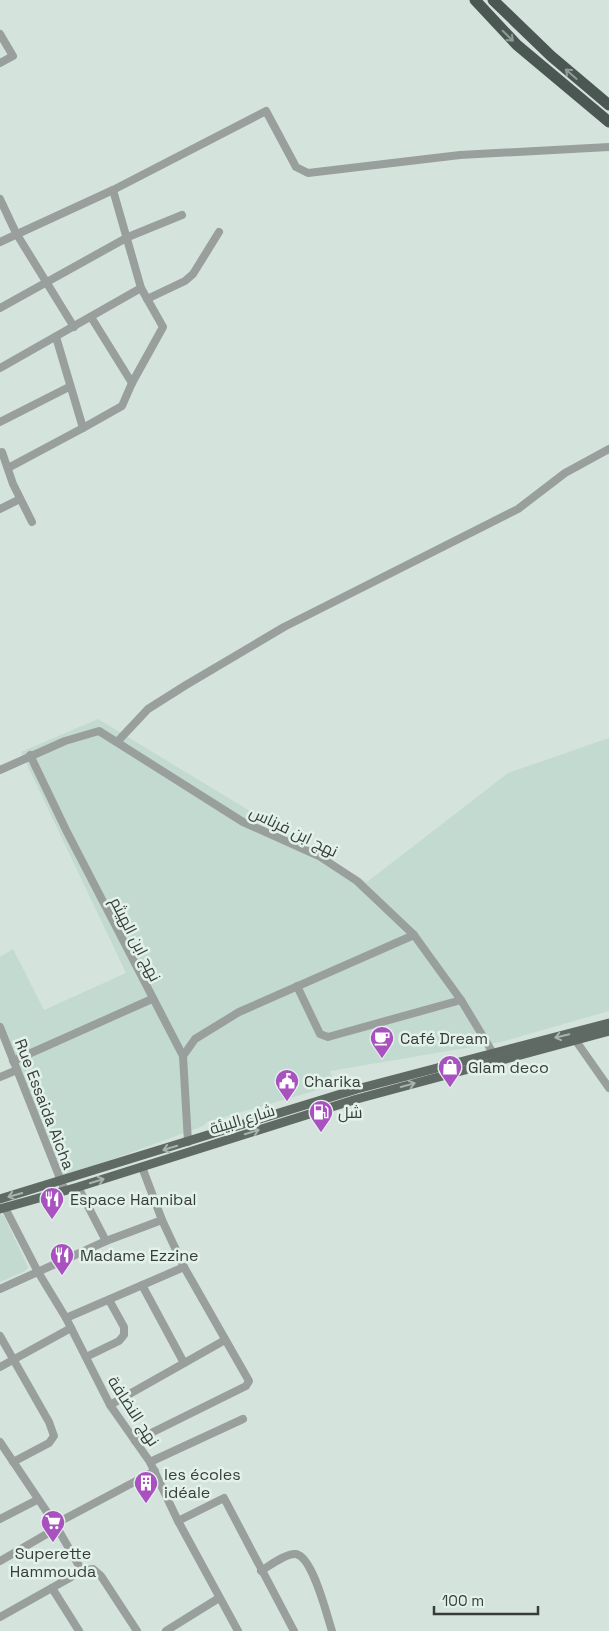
<svg xmlns="http://www.w3.org/2000/svg" width="609" height="1631" font-family="'Space Grotesk',Cairo,sans-serif">
	<style>
		.built { fill: #c3dad0 }
		.lines { fill: none; stroke-linecap: round; stroke-linejoin: round }
		.minor { stroke: #999f9d; stroke-width: 8 }
		.major { stroke: #5f6a65; stroke-width: 9 }
		.highway { stroke: #4a5752; stroke-width: 11 }
		.oneway { stroke: #8e9c96 }
		.oneway2 { stroke: #a7b4ae }
		.labels { text-anchor: middle; stroke-width: 5; stroke-linejoin: round; paint-order: stroke }
		.street-label { font-size: 16px; fill: #383d3b; stroke: #e2f1ea }
		.poi-label { font-size: 16px; fill: #383d3b; stroke: #e2f1ea; text-anchor: start }
	</style>
	<rect width="100%" height="100%" fill="#d5e3dd"/>
	<g class="built">
		<polygon points="98,719 367,882 508,773 609,738 609,1011 501,1042 330,1071 335,1085 207,1122 203,1126 59,1179 0,1029 0,957 13,949 44,1010 126,973 21,752"/>
		<polygon points="0,1214 4,1216 28,1267 25,1271 0,1282"/>
	</g>
	<g class="lines">
		<g class="minor">
			<polyline points="0,34 13,56 0,63"/>
			<polyline points="0,199 16,233 74,327"/>
			<polyline points="0,242 113,190 266,111 296,167 308,173 460,155 609,147"/>
			<polyline points="147,299 185,281 193,274 219,232"/>
			<polyline points="0,308 128,237 182,215"/>
			<polyline points="91,317 132,383"/>
			<polyline points="0,368 141,288"/>
			<polyline points="0,422 69,387"/>
			<polyline points="83,428 122,406 132,383 163,327 141,288 113,190"/>
			<polyline points="2,452 13,484 32,522"/>
			<polyline points="8,468 83,428 56,337"/>
			<polyline points="0,509 20,499"/>
			<polyline points="117,742 148,709 186,685 284,627 518,509 565,473 609,449"/>
			<polyline points="30,755 66,830 183,1056 188,1142"/>
			<polyline points="0,770 65,741 99,731 243,822 319,856 357,881 414,935 461,1000 496,1058"/>
			<polyline points="297,986 320,1034 328,1037 461,1000"/>
			<polyline points="0,1027 65,1191"/>
			<polyline points="576,1041 609,1088"/>
			<polyline points="183,1056 195,1039 239,1012 414,935"/>
			<polyline points="13,1061 152,999"/>
			<polyline points="0,1077 17,1070"/>
			<polyline points="78,1187 106,1241"/>
			<polyline points="5,1208 38,1272 66,1318 110,1405 150,1462 178,1521 238,1631"/>
			<polyline points="142,1285 184,1363"/>
			<polyline points="0,1289 106,1241 162,1220"/>
			<polyline points="66,1318 184,1267"/>
			<polyline points="0,1336 49,1422 54,1436 49,1443 13,1462"/>
			<polyline points="86,1357 119,1341 124,1335 124,1327 109,1300"/>
			<polyline points="0,1367 71,1328"/>
			<polyline points="110,1405 225,1340"/>
			<polyline points="135,1441 246,1386 249,1381 184,1267 162,1220 142,1167"/>
			<polyline points="0,1442 55,1524 82,1571"/>
			<polyline points="150,1462 243,1419"/>
			<polyline points="0,1519 37,1500"/>
			<polyline points="178,1521 224,1498 294,1631"/>
			<polyline points="55,1524 155,1471"/>
			<polyline points="0,1561 57,1528"/>
			<path d="M261,1571C269,1566 286,1553 296,1554C313,1557 327,1616 332,1631"/>
			<polyline points="52,1588 79,1631"/>
			<polyline points="0,1617 82,1571 93,1569 101,1576 137,1631"/>
			<polyline points="166,1631 219,1598"/>
		</g>
		<g class="major">
			<polyline points="0,1199 357,1089 609,1023"/>
			<polyline points="0,1209 78,1187 357,1099 609,1031"/>
		</g>
		<g class="highway">
			<polyline points="475,0 517,45 609,122"/>
			<polyline points="493,0 551,56 609,105"/>
		</g>
	</g>
	<defs><path id="oneway-shaft" d="M-6 0H5M1.5-3L5.5 0L1.5 3" fill="none" stroke-width="1.6" stroke-linecap="round" stroke-linejoin="round" transform="scale(1.25)"/></defs>
	<g class="oneway">
		<use href="#oneway-shaft" transform="translate(508 36) rotate(45)"/>
		<use href="#oneway-shaft" transform="translate(571 74) rotate(-139)"/>
	</g>
	<g class="oneway2">
		<use href="#oneway-shaft" transform="translate(562 1036) rotate(166)"/>
		<use href="#oneway-shaft" transform="translate(408 1085) rotate(-15)"/>
		<use href="#oneway-shaft" transform="translate(252 1132) rotate(-17)"/>
		<use href="#oneway-shaft" transform="translate(170 1148) rotate(163)"/>
		<use href="#oneway-shaft" transform="translate(97 1181) rotate(-17)"/>
		<use href="#oneway-shaft" transform="translate(15 1195) rotate(164)"/>
	</g>
	<defs>
		<g id="cafe-pin" transform="scale(1.25)"><path d="M0 17L-7.5 6A9.5 9.5 0 1 1 7.5 6Z" fill="#a952bf" stroke="#e2f1ea"/><path d="M-5.5-4.5H6V0H3Q3 3.5 0 3.5H-2.5Q-5.5 3.5-5.5 0ZM3-3.2v2h1.7v-2ZM-6 4.5H4V6H-6Z" fill="#fff"/></g>
		<g id="shop-pin" transform="scale(1.25)"><path d="M0 17L-7.5 6A9.5 9.5 0 1 1 7.5 6Z" fill="#a952bf" stroke="#e2f1ea"/><path d="M-5-2.5h2.3a2.7 3.5 0 0 1 5.4 0H5L5.5 6h-11ZM-1.5-2.5h3a1.5 2.3 0 0 0-3 0Z" fill="#fff"/></g>
		<g id="civic-pin" transform="scale(1.25)"><path d="M0 17L-7.5 6A9.5 9.5 0 1 1 7.5 6Z" fill="#a952bf" stroke="#e2f1ea"/><path d="M-.6-6.5H3V-4.5H.6V-3L4-1V1h2V6H-6V1h2V-1L-.6-3ZM-1.2 2.5V6h2.4V2.5Z" fill="#fff"/></g>
		<g id="fuel-pin" transform="scale(1.25)"><path d="M0 17L-7.5 6A9.5 9.5 0 1 1 7.5 6Z" fill="#a952bf" stroke="#e2f1ea"/><path d="M-5.5-6h7V0h2V4h1.3V-2.5L3-4.5l.8-.8L6-3V5H2.5V1h-1V6h-7ZM-4.2-4.7v3.2H.2V-4.7Z" fill="#fff"/></g>
		<g id="restaurant-pin" transform="scale(1.25)"><path d="M0 17L-7.5 6A9.5 9.5 0 1 1 7.5 6Z" fill="#a952bf" stroke="#e2f1ea"/><path d="M-5-6h1v4h1v-4h1v4h1v-4h1v5L-1.5 .5V6h-2V.5L-5-1ZM5-6V6H3V1.5H1.5Q1.5-4 5-6Z" fill="#fff"/></g>
		<g id="building-pin" transform="scale(1.25)"><path d="M0 17L-7.5 6A9.5 9.5 0 1 1 7.5 6Z" fill="#a952bf" stroke="#e2f1ea"/><path d="M-4-6H4V6H1V3H-1V6H-4ZM-2.5-4.3h1.7v1.8h-1.7ZM.8-4.3h1.7v1.8H.8ZM-2.5-1h1.7V.8h-1.7ZM.8-1h1.7V.8H.8Z" fill="#fff"/></g>
		<g id="supermarket-pin" transform="scale(1.25)"><path d="M0 17L-7.5 6A9.5 9.5 0 1 1 7.5 6Z" fill="#a952bf" stroke="#e2f1ea"/><path d="M-6-5.5h2.5l.6 2H6L4.5 2H-2.5L-4.4-4H-6ZM-1.5 3.2a1.3 1.3 0 1 0 .1 0ZM3 3.2a1.3 1.3 0 1 0 .1 0Z" fill="#fff"/></g>
	</defs>
	<g fill-rule="evenodd">
		<use href="#cafe-pin" x="382" y="1038"/>
		<use href="#shop-pin" x="450" y="1067"/>
		<use href="#civic-pin" x="287" y="1081"/>
		<use href="#fuel-pin" x="321" y="1112"/>
		<use href="#restaurant-pin" x="52" y="1199"/>
		<use href="#restaurant-pin" x="62" y="1255"/>
		<use href="#building-pin" x="146" y="1483"/>
		<use href="#supermarket-pin" x="53" y="1522"/>
	</g>
	<g class="labels">
		<g class="street-label">
			<text transform="translate(294 831) rotate(26)" y="6">نهج ابن فرناس</text>
			<text transform="translate(136 939) rotate(63)" y="6">نهج ابن الهيثم</text>
			<text transform="translate(45 1104) rotate(69)" y="6">Rue Essaida Aicha</text>
			<text transform="translate(242 1119) rotate(-17)" y="6">شارع البيئة</text>
			<text transform="translate(134 1411) rotate(57)" y="6">نهج النضافة</text>
		</g>
		<g class="poi-label">
			<text x="400" y="1044">Café Dream</text>
			<text x="468" y="1073">Glam deco</text>
			<text x="304" y="1087">Charika</text>
			<text x="338" y="1118">شل</text>
			<text x="70" y="1205">Espace Hannibal</text>
			<text x="80" y="1261">Madame Ezzine</text>
			<text x="164" y="1480">les écoles<tspan x="164" dy="18">idéale</tspan></text>
			<text x="53" y="1559" text-anchor="middle">Superette<tspan x="53" dy="18">Hammouda</tspan></text>
		</g>
	</g>
	<path d="M434 1606v8h104v-8" fill="none" stroke="#383d3b" stroke-width="2.5"/>
	<text x="442" y="1606" font-size="15" fill="#383d3b" stroke="#e2f1ea" stroke-width="4" paint-order="stroke">100 m</text>
</svg>
